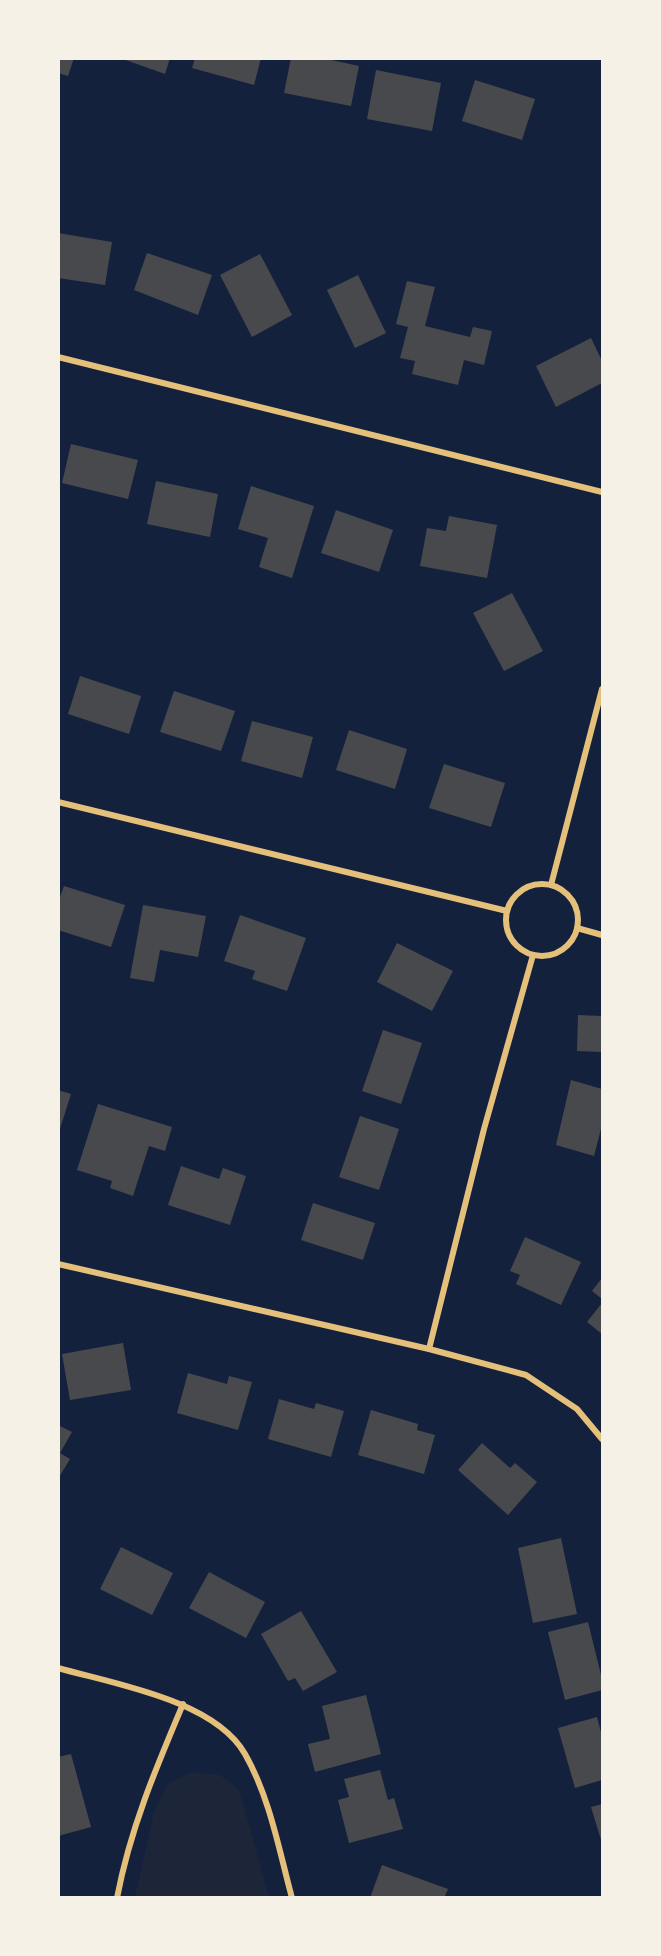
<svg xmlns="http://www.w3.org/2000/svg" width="661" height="1956" font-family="Poppins,sans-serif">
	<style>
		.green { fill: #1d2539 }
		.building { fill: #48494c }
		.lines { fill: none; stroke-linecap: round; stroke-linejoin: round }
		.minor { stroke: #e5c07b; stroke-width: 6 }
	</style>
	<rect width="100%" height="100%" fill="#14213d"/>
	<polygon class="green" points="191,1772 220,1775 239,1789 269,1897 135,1897 154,1812 167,1785"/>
	<g class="building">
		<polygon points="58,58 74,58 68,76 58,73"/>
		<polygon points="120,58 170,58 165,74"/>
		<polygon points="195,58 261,58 254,85 192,68"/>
		<polygon points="291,58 322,58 359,66 351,106 284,93"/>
		<polygon points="376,70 441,83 432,131 367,119"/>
		<polygon points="475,80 535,99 522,140 462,121"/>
		<polygon points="58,233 112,242 105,285 58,278"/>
		<polygon points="147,253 212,275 198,315 134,290"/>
		<polygon points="260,254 292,315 252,337 220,275"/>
		<polygon points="358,275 386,333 355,348 327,290"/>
		<polygon points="407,281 435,287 425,326 470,337 473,327 492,331 484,365 464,360 458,385 412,374 415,361 400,358 408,327 396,324"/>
		<polygon points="591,338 602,361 602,383 556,407 536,366"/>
		<polygon points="71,444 138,460 128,499 62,483"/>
		<polygon points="156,481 218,494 210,537 147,524"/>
		<polygon points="251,486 314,506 292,578 259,567 268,538 238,529"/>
		<polygon points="336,510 393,530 379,572 321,553"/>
		<polygon points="449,516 497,525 487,578 420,566 427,528 446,531"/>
		<polygon points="512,593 543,651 504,671 473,613"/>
		<polygon points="80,676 141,696 129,734 68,714"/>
		<polygon points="174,691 235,711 221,751 160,732"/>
		<polygon points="252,721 313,737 302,778 241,761"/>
		<polygon points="349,730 407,749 395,789 336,770"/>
		<polygon points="444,764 505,783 491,827 429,808"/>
		<polygon points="64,886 125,905 111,947 58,930 58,902"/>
		<polygon points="143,905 206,916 198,957 160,950 154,982 130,978"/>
		<polygon points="240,915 306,938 287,991 252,979 255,971 224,961"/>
		<polygon points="397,943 453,971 432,1011 377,982"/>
		<polygon points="578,1015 602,1016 602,1052 577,1051"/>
		<polygon points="383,1030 422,1043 401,1104 362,1091"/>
		<polygon points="571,1080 602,1089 602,1125 594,1156 556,1145"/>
		<polygon points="58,1090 71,1094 59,1132 58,1132"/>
		<polygon points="98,1104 172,1127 165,1151 149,1146 133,1196 110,1188 112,1181 77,1170"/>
		<polygon points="360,1116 399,1129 379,1190 339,1177"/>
		<polygon points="181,1166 219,1179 223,1168 246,1176 230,1225 168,1205"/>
		<polygon points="313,1203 375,1223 363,1260 301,1240"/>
		<polygon points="525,1237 581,1262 561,1305 516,1284 520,1275 510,1271"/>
		<polygon points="602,1278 602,1299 592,1291"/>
		<polygon points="602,1303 602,1334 587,1322"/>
		<polygon points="123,1343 131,1390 70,1400 62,1354"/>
		<polygon points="188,1373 227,1384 229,1376 252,1382 238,1430 177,1413"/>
		<polygon points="279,1399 314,1409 316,1403 344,1411 331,1457 268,1439"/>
		<polygon points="371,1410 418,1424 417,1430 435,1435 424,1474 358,1455"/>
		<polygon points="58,1425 72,1432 60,1453 70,1459 58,1479"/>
		<polygon points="482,1443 510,1468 515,1463 537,1482 508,1515 458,1470"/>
		<polygon points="561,1538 577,1614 533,1623 518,1548"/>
		<polygon points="121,1547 173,1573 152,1615 100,1589"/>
		<polygon points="209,1572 265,1602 246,1638 189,1608"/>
		<polygon points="301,1611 337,1672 303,1691 295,1678 288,1681 261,1634"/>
		<polygon points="588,1622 602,1679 602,1690 565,1700 548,1632"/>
		<polygon points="366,1695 381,1754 315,1772 308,1744 330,1739 322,1706"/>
		<polygon points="597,1717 602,1736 602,1780 575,1788 558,1728"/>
		<polygon points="71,1754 91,1827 58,1836 58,1757"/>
		<polygon points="380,1770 388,1800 394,1798 403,1829 349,1843 338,1800 349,1797 344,1779"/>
		<polygon points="602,1804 602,1843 591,1807"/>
		<polygon points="382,1865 448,1889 444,1898 370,1898"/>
	</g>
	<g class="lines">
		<g class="minor">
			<polyline points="58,357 602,492"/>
			<polyline points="58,802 507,911"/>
			<circle cx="542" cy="920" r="36"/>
			<polyline points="551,885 602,689"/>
			<polyline points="577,928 602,935"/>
			<polyline points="58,1264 429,1349 526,1375 577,1409 602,1439"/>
			<polyline points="429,1349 484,1129 533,955"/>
			<path d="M58,1668C114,1684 214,1700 245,1754C270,1798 279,1850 292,1898"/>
			<path d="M117,1898C130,1829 156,1768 183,1704"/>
		</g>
	</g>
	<rect width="661" height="1956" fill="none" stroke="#f6f1e7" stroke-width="120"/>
</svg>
